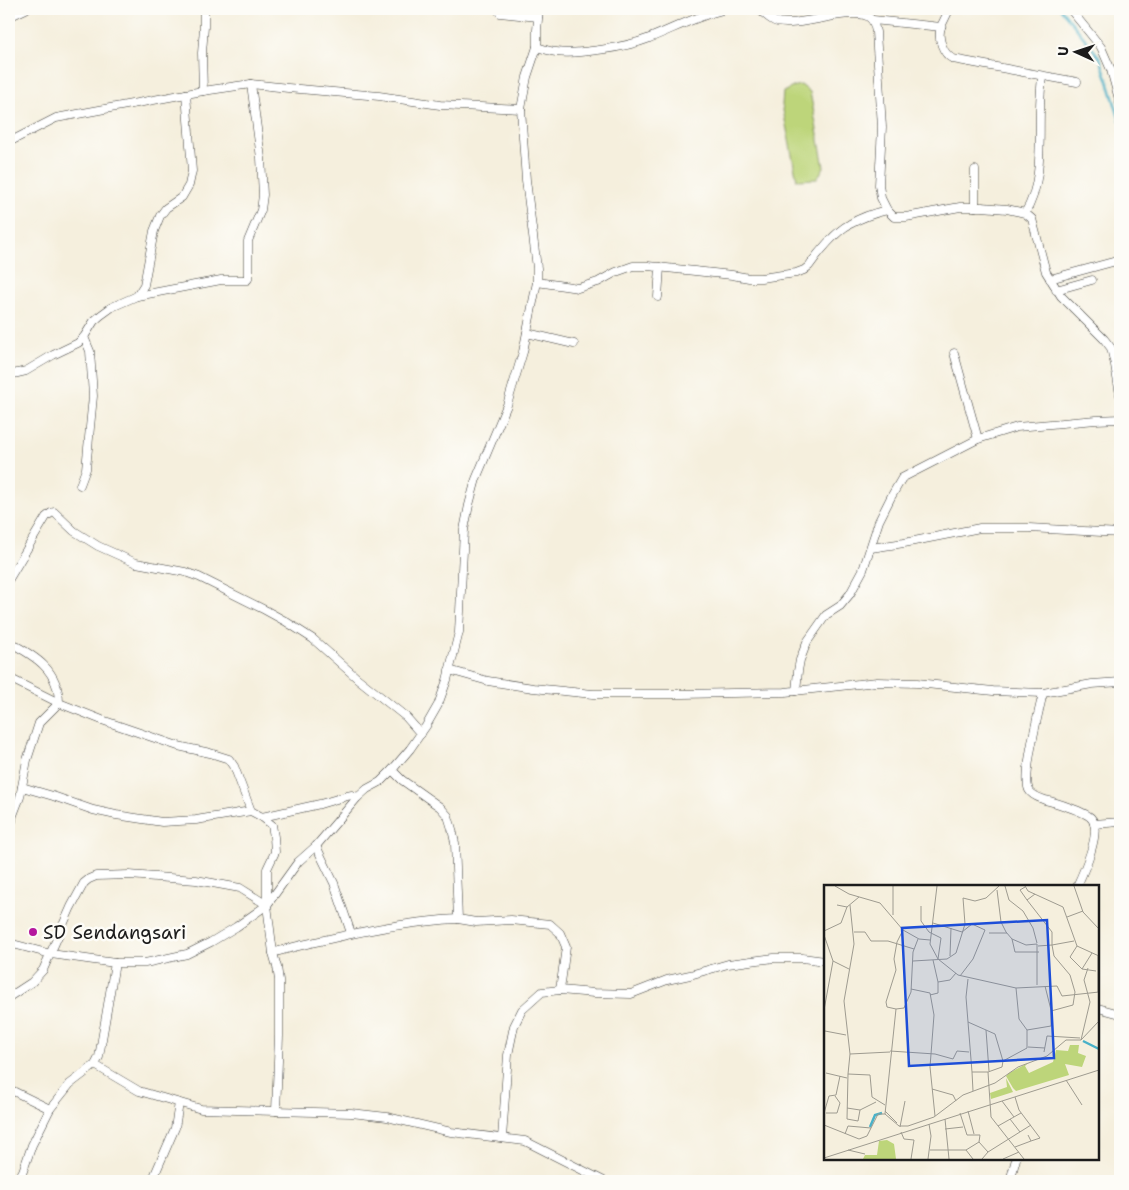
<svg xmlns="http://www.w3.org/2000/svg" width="1129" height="1190" font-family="'Shantell Sans',sans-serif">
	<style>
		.green { fill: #bdd57a; stroke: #6c784b }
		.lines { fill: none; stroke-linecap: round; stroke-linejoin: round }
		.stream { stroke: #49b1c8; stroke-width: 2.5 }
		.minor-casing { stroke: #3d3c39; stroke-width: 9 }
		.minor { stroke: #fff; stroke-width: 8 }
		.poi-dot { fill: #b5179e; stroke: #fdfcf7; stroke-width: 2 }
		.labels { text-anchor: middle; stroke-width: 5; stroke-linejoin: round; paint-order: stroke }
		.poi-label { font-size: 19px; fill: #1c1c1c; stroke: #fdfcf7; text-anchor: start }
		.inset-river { fill: none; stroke: #49b1c8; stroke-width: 2.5 }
		.inset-road { fill: none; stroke: #9e9b90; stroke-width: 1 }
		.view { fill: #1d4ed8; fill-opacity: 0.15; stroke: #1d4ed8; stroke-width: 2.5 }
		.inset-edge { fill: none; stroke: #1c1c1c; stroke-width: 2.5 }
	</style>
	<rect width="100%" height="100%" fill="#fdfcf7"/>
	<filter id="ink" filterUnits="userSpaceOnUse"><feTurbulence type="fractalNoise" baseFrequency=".02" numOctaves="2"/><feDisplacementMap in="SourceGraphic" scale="10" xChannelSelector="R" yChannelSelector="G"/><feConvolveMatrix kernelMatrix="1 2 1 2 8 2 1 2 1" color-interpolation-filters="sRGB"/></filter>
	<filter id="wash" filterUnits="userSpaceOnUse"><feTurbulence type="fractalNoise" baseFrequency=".0096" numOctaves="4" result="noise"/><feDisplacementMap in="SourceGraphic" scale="20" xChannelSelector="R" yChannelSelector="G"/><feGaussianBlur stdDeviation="1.12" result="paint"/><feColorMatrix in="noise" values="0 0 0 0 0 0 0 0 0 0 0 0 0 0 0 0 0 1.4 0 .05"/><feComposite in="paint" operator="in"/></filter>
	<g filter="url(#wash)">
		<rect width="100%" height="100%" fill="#f5efdd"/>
		<polygon class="green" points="801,85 810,92 824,167 817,179 797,180 782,105 783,92 795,86"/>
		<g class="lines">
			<polyline class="stream" points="1061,9 1100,58 1108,81 1120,121"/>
		</g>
	</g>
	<g filter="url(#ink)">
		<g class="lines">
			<g class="minor-casing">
				<g id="minor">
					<path d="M758,9C765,13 769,20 777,22C799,28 856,5 870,18C874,21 875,27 876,32L882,127L879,185L881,198L887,210L894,217H906L960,207H982L1007,209L1025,213L1032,219L1046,272L1061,296L1104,339L1111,348L1115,365L1120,395"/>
					<path d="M949,9C947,16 943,21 941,27C937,38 943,54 953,59L1077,82"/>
					<polyline points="1070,9 1101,47 1111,70 1120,103"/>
					<polyline points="500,13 538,17"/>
					<polyline points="9,17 26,9"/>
					<polyline points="873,20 941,27"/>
					<path d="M537,47C543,49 549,51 556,52C576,55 627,47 647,39C673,29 698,15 726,9"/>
					<polyline points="203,91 202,53 204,27 204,9"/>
					<polyline points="9,142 56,118 186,94"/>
					<polyline points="975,170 975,207"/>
					<path d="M1025,213C1043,185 1039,143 1040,110C1040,99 1041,87 1042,76"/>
					<polyline points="1050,279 1120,260"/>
					<path d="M537,282L578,288L598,282L616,272L633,266H648L732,275L749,278H761L796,273L804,270L809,266C818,253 836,231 850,224C862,217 874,213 887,210"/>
					<polyline points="1056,290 1092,280"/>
					<polyline points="137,296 221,280 247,280 248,279 248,241 261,210 263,195 261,158 251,84"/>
					<polyline points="658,297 660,267"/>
					<polyline points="527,333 574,344"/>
					<polyline points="954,353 978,439"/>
					<polyline points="9,375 26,371 53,355 78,343 84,337 94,321 101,315 112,307 137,296 144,285 154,231 160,216 166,208 182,197 189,185 192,171 186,94 203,91 251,84 288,88 379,96 440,105 521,109"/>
					<polyline points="80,485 86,469 93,396 90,351 84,337"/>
					<polyline points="871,548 904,543 980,528 1029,528 1120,533"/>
					<polyline points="9,579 46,517 51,513 54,512 74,531 98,546 136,563 185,572 199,577 265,610 285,621 313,639 357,678 406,717 421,734"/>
					<path d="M9,642C35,656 59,670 59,703L39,723L27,760L20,797L13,815L9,837"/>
					<polyline points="449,670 488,681 533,688 593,694 683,694 785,692 877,682 917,683 993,691 1043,693 1092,684 1120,682"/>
					<polyline points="9,678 59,703 102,720 178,746 210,753 229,759 234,766 251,811 262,817 272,825 274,837 275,852 267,869 267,905 273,953 277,967 279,980 279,1036 276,1111"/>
					<polyline points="796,691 798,671 800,660 807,642 826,615 840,606 850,594 863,570 879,521 891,497 902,478 978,439 1017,427 1096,420 1120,419"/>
					<path d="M1043,693C1039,711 1022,776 1029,790C1032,796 1040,798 1045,800C1054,802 1086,812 1091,818C1103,830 1083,873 1077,886"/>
					<polyline points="392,770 402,780 440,807 448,816 452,829 455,843 458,919 476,922 511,920 550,924 560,933 566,947 560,990"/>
					<polyline points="22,787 53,796 93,810 116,815 162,822 196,820 251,811"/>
					<polyline points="262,817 320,804 347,796 352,795 358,797"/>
					<polyline points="1094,824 1120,822"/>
					<polyline points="316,846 334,883 351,933"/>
					<polyline points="9,943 51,954 115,963 145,963 187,954 211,942 236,927 267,905 298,862 316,846 357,798 367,789 380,782 392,770 410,749 426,726 438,705 447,680 459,632 464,530 469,505 476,479 507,405 523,352 537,282 537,268 526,180 521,109 527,77 537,47 537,30 539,9"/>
					<path d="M273,953C291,947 310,943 329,939C372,929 414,921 458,919"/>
					<polyline points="9,997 32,982 43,970 71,907 84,883 89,879 96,876 129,875 196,880 240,888 267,905"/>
					<polyline points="1098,1008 1120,1014"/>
					<polyline points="95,1065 139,1091 201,1109 351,1113 387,1117 451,1132 525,1141 604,1181"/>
					<polyline points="9,1089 50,1109"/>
					<polyline points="502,1138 508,1055 514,1026 522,1010 542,992 560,990 594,993 631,994 667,980 690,975 728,964 774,958 802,958 825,961"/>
					<polyline points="16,1181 19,1178 23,1171 32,1145 50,1109 70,1084 95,1065 99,1057 115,963"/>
					<polyline points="152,1181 175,1128 179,1103"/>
					<polyline points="1010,1181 1016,1159"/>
				</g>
			</g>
			<use href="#minor" class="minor"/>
		</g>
	</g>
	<circle class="poi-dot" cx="33" cy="932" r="5"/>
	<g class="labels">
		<g class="poi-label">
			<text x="43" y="939">SD Sendangsari</text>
		</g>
	</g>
	<g transform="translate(824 885)">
		<rect width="275" height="275" fill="#f5efdd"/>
		<path d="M246,160H255L254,168L262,171L258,182L241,179L245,190L192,206L189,203L182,191L185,188L204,178L201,181L205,188L229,177L232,165L244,166ZM182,193L189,207L167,214L166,208L183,202ZM63,255L70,259L72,274H39L41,270H53L55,256Z" fill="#bdd57a"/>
		<path class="inset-river" d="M259,156L275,164M46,242L51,230L58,228"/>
		<path class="inset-road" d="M11,1L25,9L56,18L79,45L95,54L106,55M113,1L106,59L114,74L134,90L192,103L233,101L238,111L275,107M181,1L185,15L199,26L209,43L213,58M201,1L204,6L239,22L253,61L275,71M250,1L259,27L275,44M201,2L196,5L203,15L211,9M173,5L177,37L182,47L188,54L202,60L213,59V100M203,15L228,47V60L214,61M13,20L23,22L35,12M26,20L30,59L20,116L26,169M97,21V36L105,47L117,53L114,74M69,30V1M243,32L259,26M109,38L138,47M0,46L17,38L23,22M30,47H41L47,56H64L90,64M165,48H183M0,50L9,76L0,125M188,54L191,67H215M253,61L246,72L258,84L272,86M126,71L127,43M109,75L114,97M9,76L25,84M89,76L123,74L132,68L141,39L139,13L151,16L162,13L175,1M258,84L268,68M136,91L149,74L161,45L148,39L138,47M144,94L142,112L148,187H164M192,103L195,134L203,145M87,104L106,108L110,130L106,182L111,231M274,107V71M106,110L114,108V97L126,95L132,88M72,124L63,122L62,117L72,85L70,74L73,57L79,45M227,126L249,120L251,107L246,90L230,71L228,60L250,56M144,137L171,149L179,176M162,145L165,186M1,146L22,150M257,155L275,136M204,162L221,163M66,166L111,169L129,174L133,166L145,167M220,167L223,151L256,153M148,187L149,206M2,188L23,193M24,189L26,169L66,167M242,195L258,220M108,204L129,210L132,216M191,212L195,225L216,253L207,256M178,216L190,232M23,223L36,225L52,217M36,225L34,236L23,234L24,189L46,190L48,212L61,220M61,226L73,238M144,226L150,249M0,228L5,211L12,210L16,191M2,228H13L16,218L11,211M136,228L143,250H156L155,257L164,267M61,229L72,124L80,123L87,107L89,67L94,54M121,234L125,274M186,234L196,247M0,240L35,254L43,251L54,229H61L75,241H84L110,232L139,210L171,198L194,182L223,171L242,155H257L266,117L260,95L264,83M174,241L197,228M76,242L81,216M121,244L139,242M77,247L80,254L90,255L87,274M21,249L24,241L47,243M191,262L207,256L204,250M24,265L41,269M106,265H142L149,274M142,265L155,257M0,273L275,185M104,274L107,251L105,239M158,274L164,267L207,240M179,274L195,267M200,274L167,232L164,187L178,182L179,176L203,163V145L227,141V125L221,101"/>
		<path class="view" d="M223,35L230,173L85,181L78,43Z"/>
		<rect width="275" height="275" class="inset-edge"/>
	</g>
	<rect width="1129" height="1190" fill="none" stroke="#fdfcf7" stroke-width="30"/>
	<g transform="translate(1076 52) rotate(273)" stroke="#fdfcf7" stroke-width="4" paint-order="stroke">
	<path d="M0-4L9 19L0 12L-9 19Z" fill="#1c1c1c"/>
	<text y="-8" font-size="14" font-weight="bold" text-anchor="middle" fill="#1c1c1c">U</text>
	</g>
</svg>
